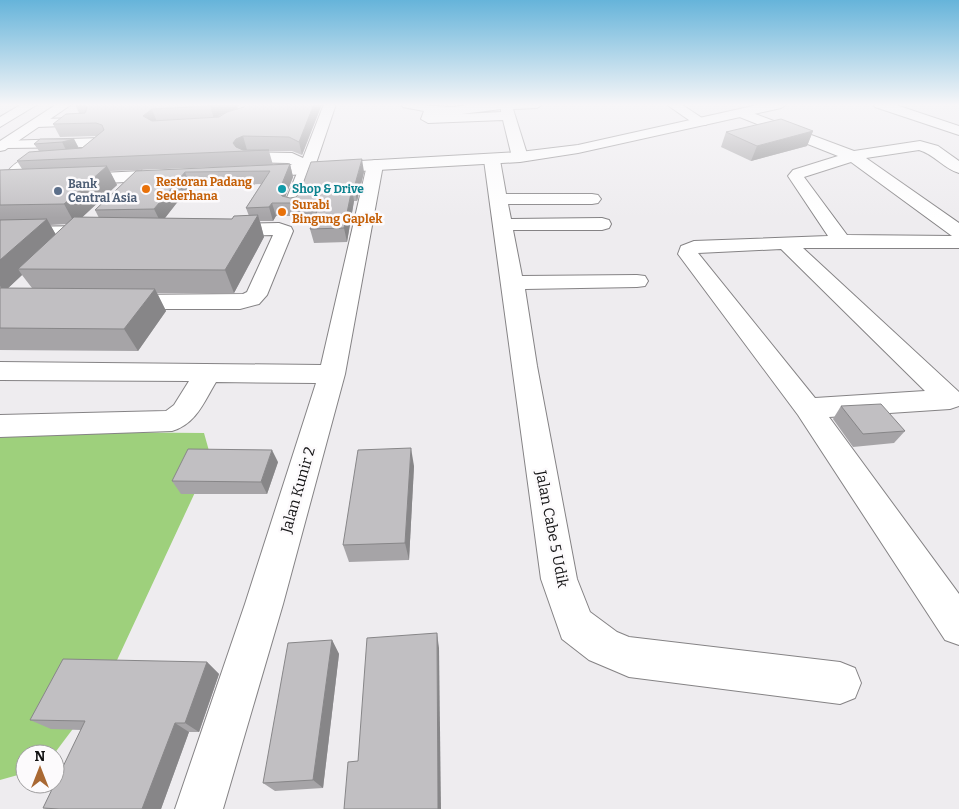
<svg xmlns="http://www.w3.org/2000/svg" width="959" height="809" font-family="Bitter,serif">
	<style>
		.green { fill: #9ed07c }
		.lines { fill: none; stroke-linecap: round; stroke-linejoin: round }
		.minor-casing { stroke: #858385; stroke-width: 2 }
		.major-casing { stroke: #858385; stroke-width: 2 }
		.highway-casing { stroke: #858385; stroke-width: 2 }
		.minor { fill: #fff; fill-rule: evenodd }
		.major { fill: #fff; fill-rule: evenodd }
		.highway { fill: #fff; fill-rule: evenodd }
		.wall { fill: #a6a4a7; fill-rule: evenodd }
		.shaded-wall { fill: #878688 }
		.building { fill: #c1bfc2; stroke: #878688 }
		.food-dot { fill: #e8710a; stroke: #fcfafc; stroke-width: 2 }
		.culture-dot { fill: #0f9aa8; stroke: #fcfafc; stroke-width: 2 }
		.service-dot { fill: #5c6f8a; stroke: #fcfafc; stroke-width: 2 }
		.labels { text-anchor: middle; stroke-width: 5; stroke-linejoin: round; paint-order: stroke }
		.far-food-label { font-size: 12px; font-weight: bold; fill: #c56008; stroke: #fcfafc; text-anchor: start }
		.far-service-label { font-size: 12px; font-weight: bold; fill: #4e5e75; stroke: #fcfafc; text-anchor: start }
		.far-culture-label { font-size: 12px; font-weight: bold; fill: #0d838f; stroke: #fcfafc; text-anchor: start }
		.street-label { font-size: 15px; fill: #131314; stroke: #fcfafc }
	</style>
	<rect width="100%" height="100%" fill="#eeecef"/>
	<polygon class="green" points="80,432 204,433 211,458 105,686 54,754 25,754 25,773 0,780 0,434"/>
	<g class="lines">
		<g class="minor-casing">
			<g id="minor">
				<polygon points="324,104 336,104 302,205 299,209 293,210 287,209 284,205 299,168 288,163 247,162 242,160 239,157 242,154 247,152 292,153 303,158"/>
				<path d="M401,104L452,107L477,104H543L537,108L513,109L528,157L525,160H515L512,157L503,120L428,123L421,119L424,111L403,107ZM501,109V112L462,114Z"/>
				<polygon points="666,104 681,104 708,122 706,125 696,125"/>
				<polygon points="873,104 893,104 959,126 959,135 875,107"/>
				<path d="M742,109L854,151L920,141L938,146L959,161V173C944,169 934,154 919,150L866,158L959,223V248H803L959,392V406L950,409L829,417L959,594V645L945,640L798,415L678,254L681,246L694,241L828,236L788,176L793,170L838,156L737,116L735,113ZM851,162L952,236H953L847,235L804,177ZM781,249L925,391L815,398L698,253Z"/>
				<polygon points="85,118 90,119 92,122 90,125 37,127 30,123 37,119"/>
				<path d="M102,138L107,139L109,142L89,160L37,164L19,178H7L5,175C28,141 64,165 87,147L6,148L1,147V141Z"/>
				<polygon points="492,155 497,157 500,160 506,194 592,194 598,195 601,199 598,203 592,204 508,204 511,219 602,218 609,220 611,224 609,228 602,230 513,230 522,276 637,275 645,276 648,281 645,286 637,287 525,289 537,366 577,579 590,612 617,632 629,637 840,662 855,668 861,683 855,698 840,704 629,677 615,671 589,660 562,639 541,579 484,160 487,157"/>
				<path d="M375,160L381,162L383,165L345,374L283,604L223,809H175L245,604L316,383L216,382C204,402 196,424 172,431L0,437V415L166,411L174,405L189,381L0,380V362L321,365L367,165L369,162Z"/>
				<polygon points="279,223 291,227 293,231 267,295 259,304 240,309 124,309 116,307 113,302 116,297 124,295 243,294 247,292 273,235 224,236 217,234 215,230 217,226 224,224"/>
				<polygon points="96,226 103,228 105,232 103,236 0,239 0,227"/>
			</g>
		</g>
		<g class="major-casing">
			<g id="major">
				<polygon points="762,104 787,104 781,108 578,153 520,162 253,177 247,175 245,172 247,169 253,167 520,152 578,145"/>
				<polygon points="239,162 245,164 247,167 245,170 175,174 174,178 168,180 0,188 0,178 142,171 143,167 149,165"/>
			</g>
		</g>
		<g class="highway-casing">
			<g id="highway">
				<polygon points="22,104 38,104 0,127 0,117"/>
				<polygon points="57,104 72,104 5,150 0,151 0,141"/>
			</g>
		</g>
		<use href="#minor" class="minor"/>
		<use href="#major" class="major"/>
		<use href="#highway" class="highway"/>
	</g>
	<g class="wall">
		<path d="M75,104H240L237,109L244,107L246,104H322L302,155L292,151H269L273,165L110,171L117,185L82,217L99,218L95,210L136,171L290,164L293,177L285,197L290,198L296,197L364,172L357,201H354L347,242L314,243L310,229L315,216H276L273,221H260L264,237L234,293H157L166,311L138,351L0,350V170L22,169L17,161L39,151L34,144L74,139L79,148H82L96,136L60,137L53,124L79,113ZM261,184L246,208L249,216L232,219L165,218L190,186ZM67,224L56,235L50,225ZM22,275L32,288H8Z"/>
		<polygon points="813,131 807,146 751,161 721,147 726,132"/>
		<polygon points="841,406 905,431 894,443 853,447 833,419"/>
		<polygon points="278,462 267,494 181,494 172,481"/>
		<polygon points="414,466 409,560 349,562 343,545"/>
		<polygon points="332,640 339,654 323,788 275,791 263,783"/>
		<polygon points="207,662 219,674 199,732 189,732 161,809 47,809 43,808 81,730 51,729 30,720"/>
	</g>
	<g class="shaded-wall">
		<polygon points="213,104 240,104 235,111 220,115 214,119 210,106"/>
		<polygon points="314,104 322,104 302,155 299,142"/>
		<polygon points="152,109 157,122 148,129 143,116"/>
		<polygon points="813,131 807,146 751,161 757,146"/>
		<polygon points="243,136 247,150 235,152 233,143 236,139"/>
		<polygon points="74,139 79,149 67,152 62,142"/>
		<polygon points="362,159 364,172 357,201 354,188"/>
		<polygon points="290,164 293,177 283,203 279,191"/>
		<polygon points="107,166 117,185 75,224 64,204"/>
		<polygon points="185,172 190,186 161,223 154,209"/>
		<polygon points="352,188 354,201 347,242 344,228"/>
		<polygon points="272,203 276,216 273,221 269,207"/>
		<polygon points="258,215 264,237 234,293 225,270"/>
		<polygon points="47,219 59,240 18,269 22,275 4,292 0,286 0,260"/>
		<polygon points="155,289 166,311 138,351 124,329"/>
		<polygon points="411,448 414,466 409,560 405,543"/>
		<polygon points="272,450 278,462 267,494 261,482"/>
		<polygon points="437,633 439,648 441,809 438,809"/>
		<polygon points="332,640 339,654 323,788 313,780"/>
		<polygon points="207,662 219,674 199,732 185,723"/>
		<polygon points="175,723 189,732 161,809 142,809"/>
	</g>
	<g class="building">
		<polygon points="80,104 213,104 210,106 152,109 143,116 152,121 219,117 227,112 244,107 246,104 314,104 299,142 289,137 243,136 236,139 233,143 236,147 243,150 269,150 17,161 29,152 82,148 104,130 102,125 96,123 53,124 66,114 85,113 87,108 85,105"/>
		<polygon points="781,119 813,131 757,146 726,132"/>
		<polygon points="40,139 74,139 62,142 34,144"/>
		<polygon points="362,159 354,188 352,188 344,228 310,229 320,203 272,203 269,207 246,208 270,171 185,172 154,209 95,210 136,171 290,164 279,191 282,196 290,198 296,197 300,192 311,162"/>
		<polygon points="107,166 64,204 0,205 0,170"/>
		<polygon points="258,215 225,270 18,269 74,217 232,219 234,216"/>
		<polygon points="47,219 0,260 0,220"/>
		<polygon points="0,288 155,289 124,329 0,328"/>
		<polygon points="881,404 905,431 863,434 841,406"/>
		<polygon points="411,448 405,543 343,545 358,450"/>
		<polygon points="188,449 272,450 261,482 172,481"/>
		<polygon points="437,633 438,809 344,809 348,762 358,761 367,638"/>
		<polygon points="332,640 313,780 263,783 288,643"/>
		<polygon points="63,659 207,662 185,723 175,723 142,809 59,809 43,808 85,721 30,720"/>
	</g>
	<linearGradient id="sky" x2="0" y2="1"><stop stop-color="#66b4da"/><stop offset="0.48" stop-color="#f7f6f8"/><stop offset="1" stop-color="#f7f6f8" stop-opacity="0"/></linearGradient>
	<rect width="959" height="218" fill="url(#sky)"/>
	<g class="food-dot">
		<circle cx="146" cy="189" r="5"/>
		<circle cx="282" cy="212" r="5"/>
	</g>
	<circle class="culture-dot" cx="282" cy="189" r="5"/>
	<circle class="service-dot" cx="58" cy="191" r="5"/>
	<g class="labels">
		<g class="far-food-label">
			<text x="156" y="186">Restoran Padang<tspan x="156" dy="14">Sederhana</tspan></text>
			<text x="292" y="209">Surabi<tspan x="292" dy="14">Bingung Gaplek</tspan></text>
		</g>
		<g class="far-service-label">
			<text x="68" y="188">Bank<tspan x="68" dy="14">Central Asia</tspan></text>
		</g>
		<g class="far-culture-label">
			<text x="292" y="193">Shop &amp; Drive</text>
		</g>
		<g class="street-label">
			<text transform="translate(298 490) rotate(-74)" y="5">Jalan Kunir 2</text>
			<text transform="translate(552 529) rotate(79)" y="5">Jalan Cabe 5 Udik</text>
		</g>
	</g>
	<g transform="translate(40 769)"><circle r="24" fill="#fcfafc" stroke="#9f9e9f"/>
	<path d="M0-4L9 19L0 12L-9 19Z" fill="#a96833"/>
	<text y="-8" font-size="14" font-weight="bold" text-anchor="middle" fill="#131314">N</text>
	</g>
</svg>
